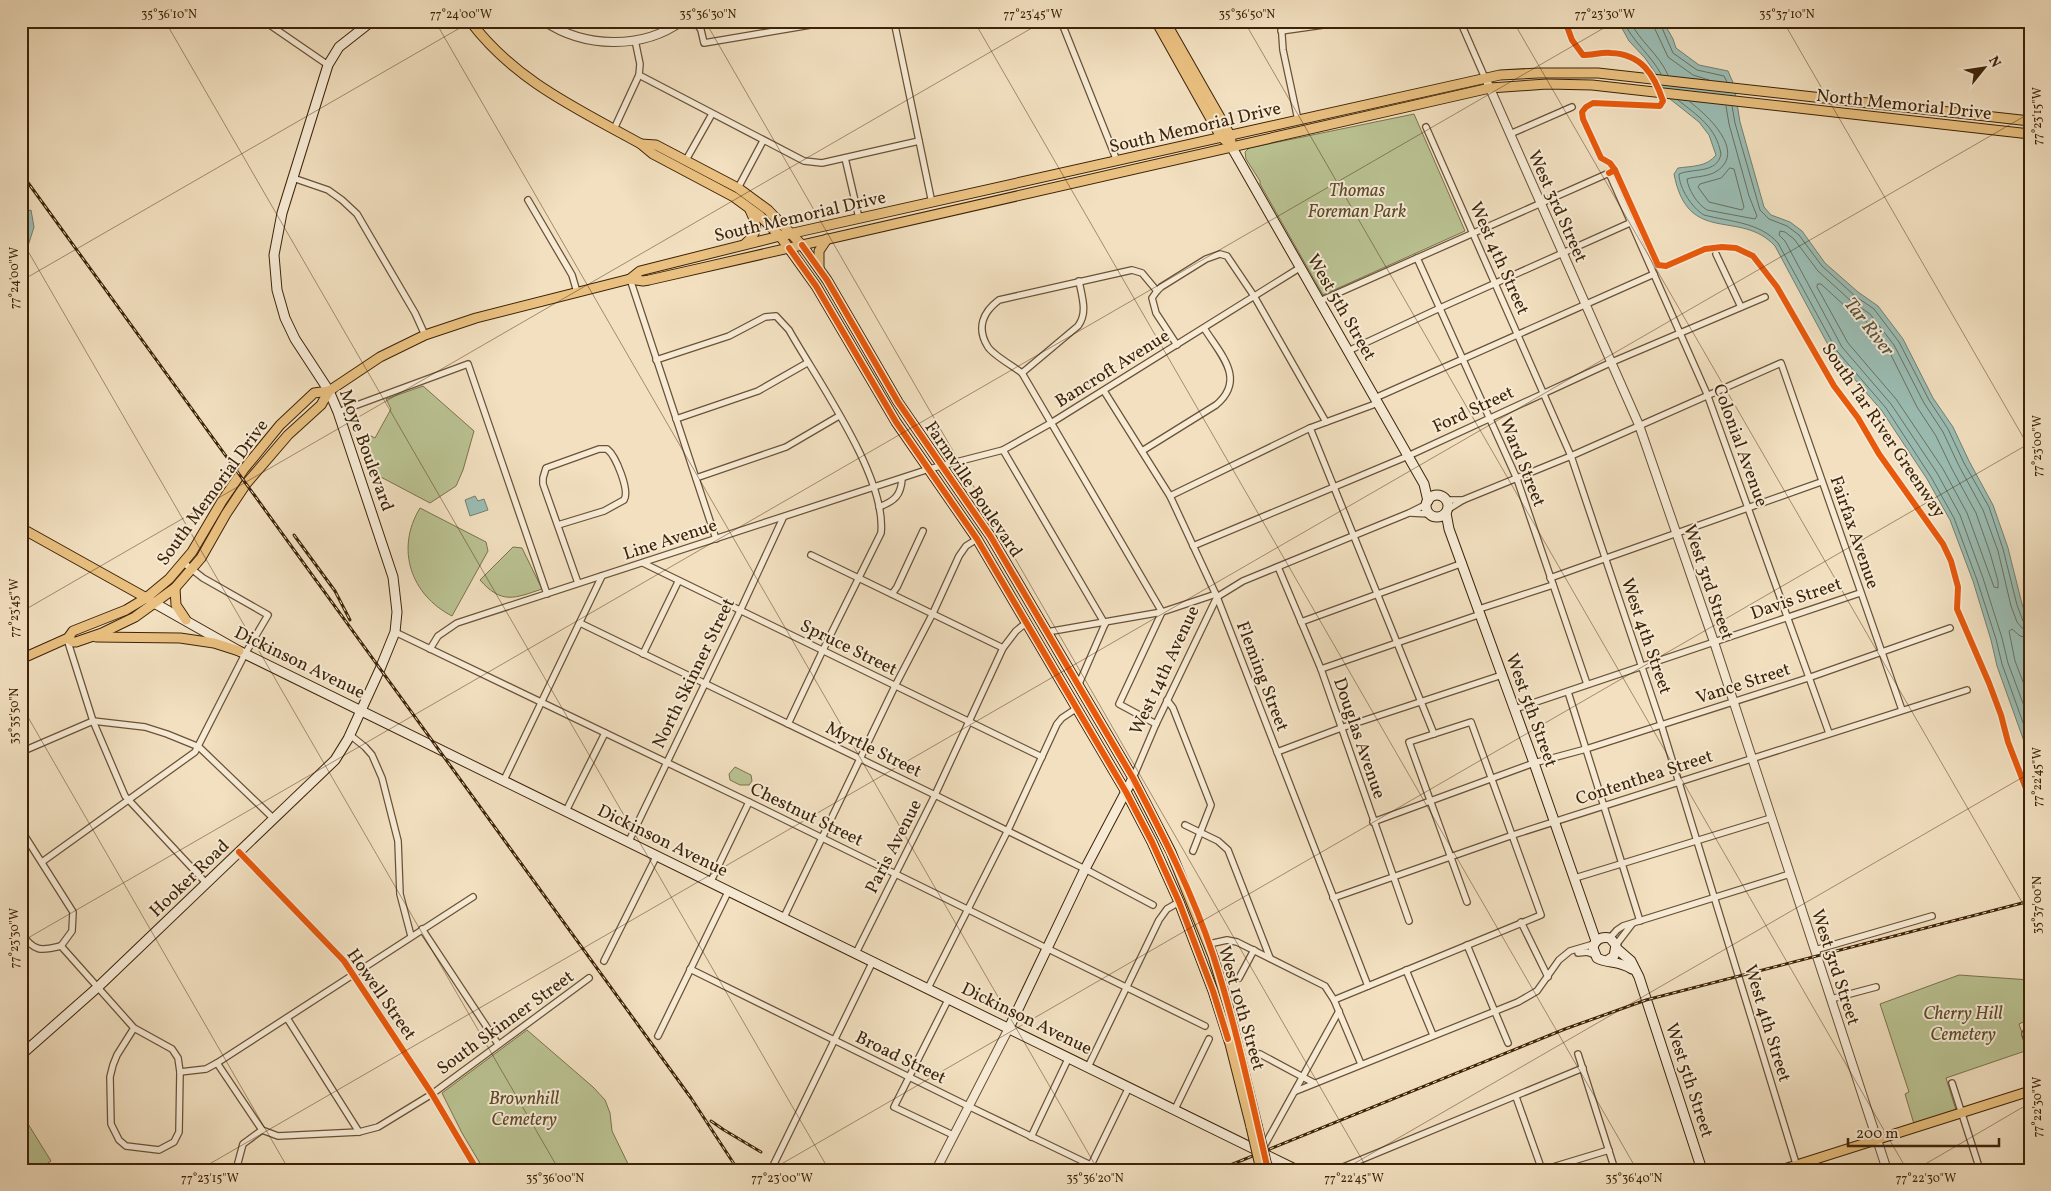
<svg xmlns="http://www.w3.org/2000/svg" width="2051" height="1191" font-family="Vollkorn,serif">
	<style>
		.green { fill: #bac292; stroke: #7c724d }
		.water { fill: #9bbdb4; stroke: #757f6f }
		.lines { fill: none; stroke-linecap: round; stroke-linejoin: round }
		.shore { stroke: #6c705e; stroke-width: 1 }
		.minor-casing { stroke: #6a5236; stroke-width: 8 }
		.tertiary-casing { stroke: #6a5236; stroke-width: 10 }
		.secondary-casing { stroke: #3d2308; stroke-width: 11 }
		.primary-casing { stroke: #3d2308; stroke-width: 11 }
		.minor { stroke: #f7ebd6; stroke-width: 5.5 }
		.tertiary { stroke: #f7ebd6; stroke-width: 8 }
		.secondary { stroke: #f7ebd6; stroke-width: 9 }
		.primary { stroke: #e9c080; stroke-width: 9 }
		.rail-casing { stroke: #3d2308; stroke-width: 3 }
		.rail { stroke: #f7ebd6; stroke-width: 1; stroke-dasharray: 4; stroke-linecap: butt }
		.primary-bridge-casing { stroke: #3d2308; stroke-width: 11; stroke-linecap: butt }
		.primary-bridge { stroke: #e9c080; stroke-width: 9 }
		.cycleway-casing { stroke: #f7ebd6; stroke-width: 9 }
		.cycleway { stroke: #e8590c; stroke-width: 6 }
		.ticks { fill: none; stroke: #3d2308; stroke-width: 1; stroke-opacity: 0.45 }
		.labels { text-anchor: middle; stroke-width: 4; stroke-linejoin: round; paint-order: stroke }
		.street-label { font-size: 18px; fill: #3d2308; stroke: #f7ebd6 }
		.park-label { font-size: 18px; font-style: italic; fill: #5c4b2a; stroke: #f7ebd6 }
		.water-label { font-size: 19px; font-style: italic; fill: #59513c; stroke: #f7ebd6 }
		.neatline { fill: none; stroke: #3d2308; stroke-width: 2 }
		.ticks-label { font-size: 12px; text-anchor: middle; fill: #3d2308 }
	</style>
	<rect width="100%" height="100%" fill="#f2e0c0"/>
	<filter id="stains"><feTurbulence type="fractalNoise" baseFrequency=".004" numOctaves="4"/><feColorMatrix values="0 0 0 0 .2 0 0 0 0 .09 0 0 0 0 .02 0 0 0 .5 -.17"/></filter>
	<radialGradient id="worn" r=".72"><stop offset=".6" stop-color="#630" stop-opacity="0"/><stop offset="1" stop-color="#630" stop-opacity=".3"/></radialGradient>
	<g class="green">
		<polygon points="1414,114 1465,231 1323,295 1260,184 1260,181 1246,159 1245,152 1249,148"/>
		<polygon points="423,386 474,431 463,470 456,486 430,503 377,475 365,443 369,435 375,438 391,409 386,399"/>
		<path d="M420,508L486,542L488,551L452,616C411,595 395,549 420,508Z"/>
		<path d="M513,547L522,548L542,589C515,598 502,605 480,580Z"/>
		<polygon points="735,767 751,775 752,781 749,785 740,785 730,780 729,774"/>
		<polygon points="1959,975 2030,980 2030,1019 2019,1024 2028,1050 1946,1078 1956,1110 1914,1124 1905,1094 1909,1092 1880,1004"/>
		<polygon points="527,1030 593,1087 605,1100 610,1113 612,1131 631,1170 484,1170 462,1133 442,1093"/>
		<polygon points="25,1119 51,1161 37,1170 21,1170 21,1122"/>
	</g>
	<g class="water">
		<path d="M1618,21H1663L1673,39L1676,48L1699,65L1728,71L1734,85L1740,122L1764,207L1771,215L1790,222L1802,231L1825,263L1858,292L1878,306L1903,339L1933,398L1953,427L1969,461L1993,505L2008,548L2022,604L2030,625V758L1997,666L1991,640L1973,581L1950,520L1927,479L1882,411L1833,354L1775,246C1740,208 1688,247 1674,174L1678,168C1692,166 1707,167 1716,155L1709,135L1699,122L1665,95L1656,74L1645,58L1629,41Z"/>
		<polygon points="31,210 34,227 21,268 21,222 24,212"/>
		<polygon points="475,496 478,501 484,499 488,510 470,516 465,500"/>
	</g>
	<g class="lines">
		<g class="shore">
			<path d="M1623,21C1633,42 1651,55 1661,74"/>
			<path d="M1630,21C1639,41 1659,54 1668,75"/>
			<polyline points="1653,21 1654,27 1668,57 1693,75 1709,80"/>
			<polyline points="1659,21 1673,53 1697,70 1724,76 1727,82"/>
			<path d="M1678,100C1698,116 1716,127 1721,154C1717,174 1693,168 1679,174C1679,188 1692,208 1704,215C1731,222 1759,222 1778,243L1837,351L1886,408L1931,477L1954,518L1977,580L1996,639L2002,664L2030,742"/>
			<path d="M1690,102C1706,114 1747,151 1717,171C1708,177 1697,176 1687,179C1688,189 1697,204 1707,210L1755,219L1757,216L1749,196L1729,124L1726,106"/>
			<polyline points="1732,106 1735,123 1760,210 1769,219 1787,226 1799,235 1822,266 1855,296 1874,309 1899,342 1929,400 1948,429 1964,463 1989,507 2003,549 2017,605 2023,621 2030,624"/>
			<polygon points="1730,168 1734,169 1744,207 1742,210 1709,202 1698,187 1700,184 1721,178"/>
			<polygon points="1818,284 1821,284 1846,307 1865,320 1888,349 1917,407 1936,436 1952,469 1976,513 1990,553 1998,581 1998,588 1994,587 1967,513 1943,469 1896,399 1848,343 1817,287"/>
			<polyline points="2030,630 2022,628 2017,622 2011,606 1998,551 1983,510 1959,466 1943,432 1924,403 1894,345 1870,314 1851,301 1818,271 1794,239 1785,232 1780,231 1779,235 1785,241 1842,347 1891,404 1937,473 1960,515 1983,578 2002,638 2008,663 2030,722"/>
			<polyline points="2030,638 2020,636 2012,629 2009,631 2015,661 2030,700"/>
		</g>
		<g class="minor-casing">
			<g id="minor">
				<polyline points="264,21 328,65"/>
				<polyline points="695,21 701,30 704,43 834,21"/>
				<polyline points="894,21 932,203"/>
				<polyline points="1061,21 1117,161"/>
				<polyline points="1281,21 1283,50 1298,120"/>
				<polyline points="1460,21 1485,78"/>
				<polyline points="1281,31 1351,21"/>
				<polyline points="639,75 804,161 822,163 919,141"/>
				<polyline points="1426,127 1571,456 1661,724 1798,1170"/>
				<polyline points="614,129 639,75 640,64 635,40"/>
				<polyline points="1510,134 1572,107"/>
				<polyline points="845,158 859,218"/>
				<polyline points="686,160 712,114"/>
				<polyline points="293,178 328,190 342,200 357,214 415,313 425,335"/>
				<polyline points="738,188 763,141"/>
				<polyline points="528,200 572,275 577,292"/>
				<polyline points="1716,254 1741,307"/>
				<polyline points="1417,258 1517,479 1587,684"/>
				<polyline points="630,279 716,539"/>
				<polyline points="1320,301 1609,173 1707,394 1829,733"/>
				<polyline points="1177,345 1156,313 1152,298 1157,291 1161,287 1206,259 1220,254 1227,256 1254,296 1326,422"/>
				<polyline points="1348,351 1440,308 1632,222"/>
				<path d="M656,360L729,336L765,317L776,316L789,330C817,380 887,477 881,533L822,652L788,724"/>
				<path d="M1022,373L1078,326C1088,313 1082,297 1079,281"/>
				<polyline points="1104,391 1170,496 1217,597 1368,986"/>
				<polyline points="1375,398 1654,274"/>
				<polyline points="338,412 468,364 547,594"/>
				<polyline points="676,419 758,391 807,363"/>
				<polyline points="1310,428 1434,734"/>
				<polyline points="1003,450 1105,624"/>
				<path d="M1142,451L1216,405C1247,379 1220,354 1204,328"/>
				<polyline points="696,478 786,447 839,416"/>
				<polyline points="1170,496 1310,428 1378,403"/>
				<polyline points="1446,500 1463,500"/>
				<path d="M879,507C895,501 901,495 902,479"/>
				<polyline points="1447,510 1463,500 1571,456 1781,363 1902,710"/>
				<polyline points="1411,513 1430,514"/>
				<path d="M558,525L604,511L624,500C630,491 616,456 607,449H599L546,468L543,478V484L578,583"/>
				<polyline points="1193,546 1408,456 1612,362 1765,297"/>
				<polyline points="811,555 1003,648"/>
				<polyline points="643,563 1042,757"/>
				<polyline points="1278,567 1321,669 1409,921"/>
				<polyline points="1550,578 1821,482"/>
				<polyline points="892,594 897,587 923,531"/>
				<polyline points="1479,609 1553,585"/>
				<polyline points="1301,622 1463,563"/>
				<polyline points="580,623 935,795 1085,869 1153,905"/>
				<polyline points="395,632 749,802 1205,1026"/>
				<polyline points="1047,632 1162,612 1216,594"/>
				<polyline points="67,639 93,721 125,796 207,884"/>
				<polyline points="430,649 438,636 457,623 929,469 1003,450 1051,423 1301,267"/>
				<polyline points="643,654 678,582"/>
				<polyline points="1321,669 1481,614"/>
				<polyline points="1078,686 1105,624"/>
				<polyline points="1568,692 1640,921"/>
				<polyline points="1167,700 1173,708 1211,805 1193,851"/>
				<polyline points="1515,709 1860,593"/>
				<path d="M1156,724L1119,704L1162,612L1022,373C1013,366 993,355 988,347C976,328 983,312 999,300L1132,270L1142,273L1157,291"/>
				<polyline points="350,735 365,747 372,755 382,778 398,841 400,894 411,936"/>
				<polyline points="21,752 93,721 145,727 167,734 199,747 274,819"/>
				<polyline points="1277,752 1341,728 1502,675"/>
				<polyline points="1133,778 1156,724 1217,597 1243,581 1409,513 1427,504"/>
				<polyline points="504,780 602,576"/>
				<polyline points="566,811 605,733"/>
				<polyline points="1373,822 1534,763 1586,749 1808,678 1950,628"/>
				<polyline points="1185,825 1218,841 1228,850 1270,958"/>
				<polyline points="21,830 73,912 72,931 61,946"/>
				<polyline points="629,841 740,611 783,518"/>
				<polyline points="239,852 344,961 432,1094 477,1170"/>
				<polyline points="42,862 195,752 245,654 268,615 203,578 184,563"/>
				<polyline points="1575,878 1771,818"/>
				<polyline points="711,881 749,802"/>
				<polyline points="1333,898 1513,835 1967,690"/>
				<polyline points="784,917 895,686 933,613 959,556 966,546 977,539"/>
				<polyline points="1521,922 1548,977"/>
				<polyline points="422,929 498,1044"/>
				<path d="M21,933C34,952 41,951 61,946"/>
				<polyline points="1610,938 1617,930 1623,926 1790,874"/>
				<polyline points="1209,944 1227,940 1237,942 1325,986 1334,1000 1361,1064"/>
				<polyline points="1467,945 1508,1043"/>
				<polyline points="1616,945 1632,924"/>
				<polyline points="61,946 134,1028 172,1049 178,1058 180,1072 179,1132 174,1142 159,1150 126,1146 119,1140 111,1124 110,1077 113,1065 117,1055 134,1028"/>
				<polyline points="1815,950 1932,916"/>
				<polyline points="856,953 935,795 1003,648 1016,631 1027,622"/>
				<polyline points="1578,953 1587,952 1595,955"/>
				<polyline points="604,961 657,855"/>
				<polyline points="690,969 968,1106 1101,1170"/>
				<polyline points="1406,970 1433,1035"/>
				<polyline points="1239,978 1254,950"/>
				<polyline points="928,988 1008,830 1057,724 1062,718 1077,708"/>
				<polyline points="949,998 894,1107 953,1135"/>
				<polyline points="1831,999 1876,987"/>
				<polyline points="1334,1000 1541,915 1471,722 1409,742 1467,902"/>
				<polyline points="287,1018 359,1132"/>
				<polyline points="2030,1025 2025,1034 2030,1049"/>
				<polyline points="658,1036 729,890"/>
				<polyline points="1260,1054 1314,1083"/>
				<polyline points="1578,1054 1615,1170"/>
				<polyline points="217,1063 262,1130"/>
				<polyline points="1088,1067 1159,920 1167,909 1179,902"/>
				<polyline points="180,1072 206,1069 217,1063 473,897"/>
				<polyline points="1952,1083 1980,1170"/>
				<polyline points="1296,1091 1518,1002 1537,991 1559,960 1570,951 1594,944"/>
				<polyline points="1516,1097 1542,1170"/>
				<polyline points="1175,1109 1209,1039"/>
				<polyline points="1031,1137 1069,1057"/>
				<polyline points="1262,1150 1339,1011"/>
				<polyline points="1091,1165 1129,1087"/>
				<polyline points="236,1170 243,1144 262,1130 278,1136 359,1132 378,1127 432,1094 589,978"/>
				<polyline points="771,1170 873,961"/>
				<polyline points="1336,1170 1583,1068"/>
				<polyline points="1543,1170 1609,1150"/>
			</g>
		</g>
		<g class="tertiary-casing">
			<g id="tertiary">
				<path d="M544,21C584,48 642,50 682,21"/>
				<polyline points="1488,84 1639,425 1714,642 1887,1170"/>
				<polyline points="936,1170 1009,1028"/>
			</g>
		</g>
		<g class="secondary-casing">
			<g id="secondary">
				<polyline points="1231,146 1424,484 1428,501"/>
				<circle cx="1437" cy="506" r="11"/>
				<polyline points="1446,513 1449,529 1534,763 1596,941"/>
				<polyline points="156,604 239,651 1297,1170"/>
				<polyline points="1616,948 1631,961 1639,977 1702,1170"/>
				<path d="M1608,960L1614,956L1616,945L1610,938C1602,936 1595,939 1593,948L1597,958C1608,964 1618,960 1632,969"/>
				<polyline points="1009,1028 1085,869 1133,778"/>
				<polyline points="21,1055 98,987 335,760 348,739 380,669 395,632 397,612 393,577 338,412 329,391 295,339 285,318 277,290 274,255 282,213 328,65 339,47 372,21"/>
			</g>
		</g>
		<g class="primary-casing">
			<g id="primary">
				<path d="M470,21C515,81 578,109 641,144L653,154L734,197L760,216L780,236L816,286L896,422L977,539L1126,792L1152,842L1179,902L1213,991L1230,1044L1251,1127"/>
				<polyline points="1156,21 1221,137 1226,141"/>
				<polyline points="1165,21 1230,135 1231,141"/>
				<polyline points="641,144 656,145 738,188 768,210 802,245 827,280 898,402 991,537 1133,778 1171,852 1213,956 1229,1010 1257,1125"/>
				<path d="M745,244C759,231 758,227 750,210"/>
				<polyline points="819,268 819,251 827,239"/>
				<polyline points="630,279 640,271 780,236 1500,75 1538,73 1598,73 2030,121"/>
				<polyline points="21,528 150,600"/>
				<polyline points="175,588 176,605 186,620"/>
				<polyline points="96,637 180,638 214,643 239,651"/>
				<polyline points="68,638 73,642 76,642 102,633 135,617 175,588 201,558 226,514 246,484 288,435 321,405 329,391"/>
				<polyline points="21,659 68,638 73,631 126,610 146,598 169,579 192,552 222,501 244,469 280,425 314,393 329,391 380,357 425,335 476,318 630,279 643,281 649,280 1490,88 1547,84 1592,85 2030,134"/>
				<polyline points="1781,1170 2030,1091"/>
			</g>
		</g>
		<use href="#minor" class="minor"/>
		<use href="#tertiary" class="tertiary"/>
		<use href="#secondary" class="secondary"/>
		<use href="#primary" class="primary"/>
		<g class="rail-casing">
			<g id="rail">
				<polyline points="21,173 691,1098 738,1170"/>
				<polyline points="294,535 335,591 350,620"/>
				<polyline points="711,1121 724,1130 761,1152"/>
				<polyline points="1218,1170 1565,1029 1646,1000 2030,901"/>
			</g>
		</g>
		<use href="#rail" class="rail"/>
		<g class="primary-bridge-casing">
			<g id="primary-bridge">
				<polyline points="1257,1125 1268,1170"/>
				<polyline points="1251,1127 1261,1170"/>
			</g>
		</g>
		<use href="#primary-bridge" class="primary-bridge"/>
		<g class="cycleway-casing">
			<g id="cycleway">
				<path d="M1565,21L1572,40L1583,55C1592,55 1602,52 1611,53C1641,54 1654,74 1663,101L1660,106L1593,103L1586,107L1582,112L1583,119L1601,158L1610,163L1615,170"/>
				<polyline points="1609,173 1615,170 1658,265 1666,266 1705,249 1722,247 1736,248 1753,256 1777,287 1834,386 1858,418 1879,454 1943,544 1951,561 1958,587 1957,609 1989,683 2001,715 2008,742 2030,799"/>
				<path d="M802,245L827,280L898,402L991,537L1133,778C1163,835 1193,894 1213,955C1236,1025 1251,1098 1268,1170"/>
				<polyline points="789,248 816,286 896,422 977,539 1126,792 1152,842 1179,902 1213,991 1228,1039"/>
				<polyline points="239,852 344,961 432,1094 477,1170"/>
			</g>
		</g>
		<use href="#cycleway" class="cycleway"/>
	</g>
	<path class="ticks" d="M165,21L829,1170M435,21L1098,1170M705,21L1368,1170M974,21L1637,1170M1244,21L1907,1170M1513,21L2030,916M1783,21L2030,449M21,239L559,1170M21,281L472,21M21,612L1044,21M21,705L289,1170M21,942L1616,21M199,1170L2030,113M771,1170L2030,443M1343,1170L2030,773M1915,1170L2030,1103"/>
	<g class="labels">
		<g class="street-label">
			<text transform="translate(1904 104) rotate(6)" y="6">North Memorial Drive</text>
			<text transform="translate(1195 127) rotate(-13)" y="6">South Memorial Drive</text>
			<text transform="translate(1558 206) rotate(66)" y="6">West 3rd Street</text>
			<text transform="translate(800 216) rotate(-13)" y="6">South Memorial Drive</text>
			<text transform="translate(1500 258) rotate(66)" y="6">West 4th Street</text>
			<text transform="translate(1342 307) rotate(60)" y="6">West 5th Street</text>
			<text transform="translate(1112 368) rotate(-32)" y="6">Bancroft Avenue</text>
			<text transform="translate(1473 409) rotate(-25)" y="6">Ford Street</text>
			<text transform="translate(1884 430) rotate(56)" y="6">South Tar River Greenway</text>
			<text transform="translate(1741 445) rotate(70)" y="6">Colonial Avenue</text>
			<text transform="translate(367 450) rotate(70)" y="6">Moye Boulevard</text>
			<text transform="translate(1523 462) rotate(68)" y="6">Ward Street</text>
			<text transform="translate(974 489) rotate(56)" y="6">Farmville Boulevard</text>
			<text transform="translate(212 492) rotate(-54)" y="6">South Memorial Drive</text>
			<text transform="translate(1855 532) rotate(71)" y="6">Fairfax Avenue</text>
			<text transform="translate(670 539) rotate(-18)" y="6">Line Avenue</text>
			<text transform="translate(1709 582) rotate(71)" y="6">West 3rd Street</text>
			<text transform="translate(1796 598) rotate(-19)" y="6">Davis Street</text>
			<text transform="translate(1647 636) rotate(71)" y="6">West 4th Street</text>
			<text transform="translate(849 647) rotate(26)" y="6">Spruce Street</text>
			<text transform="translate(300 662) rotate(26)" y="6">Dickinson Avenue</text>
			<text transform="translate(1164 670) rotate(-65)" y="6">West 14th Avenue</text>
			<text transform="translate(693 673) rotate(-64)" y="6">North Skinner Street</text>
			<text transform="translate(1263 676) rotate(69)" y="6">Fleming Street</text>
			<text transform="translate(1743 683) rotate(-18)" y="6">Vance Street</text>
			<text transform="translate(1532 710) rotate(70)" y="6">West 5th Street</text>
			<text transform="translate(1360 738) rotate(71)" y="6">Douglas Avenue</text>
			<text transform="translate(874 749) rotate(26)" y="6">Myrtle Street</text>
			<text transform="translate(1644 777) rotate(-18)" y="6">Contenthea Street</text>
			<text transform="translate(807 814) rotate(26)" y="6">Chestnut Street</text>
			<text transform="translate(663 840) rotate(26)" y="6">Dickinson Avenue</text>
			<text transform="translate(893 846) rotate(-63)" y="6">Paris Avenue</text>
			<text transform="translate(189 878) rotate(-44)" y="6">Hooker Road</text>
			<text transform="translate(1836 967) rotate(72)" y="6">West 3rd Street</text>
			<text transform="translate(382 994) rotate(55)" y="6">Howell Street</text>
			<text transform="translate(1242 1008) rotate(74)" y="6">West 10th Street</text>
			<text transform="translate(1027 1018) rotate(26)" y="6">Dickinson Avenue</text>
			<text transform="translate(505 1022) rotate(-36)" y="6">South Skinner Street</text>
			<text transform="translate(1768 1023) rotate(73)" y="6">West 4th Street</text>
			<text transform="translate(901 1057) rotate(26)" y="6">Broad Street</text>
			<text transform="translate(1690 1080) rotate(72)" y="6">West 5th Street</text>
		</g>
		<g class="park-label">
			<text x="1357" y="196">Thomas<tspan x="1357" dy="21">Foreman Park</tspan></text>
			<text x="1963" y="1019">Cherry Hill<tspan x="1963" dy="21">Cemetery</tspan></text>
			<text x="524" y="1104">Brownhill<tspan x="524" dy="21">Cemetery</tspan></text>
		</g>
		<g class="water-label">
			<text transform="translate(1870 326) rotate(52)" y="7">Tar River</text>
		</g>
	</g>
	<rect width="2051" height="1191" fill="none" stroke="#f2e0c0" stroke-width="55"/>
	<g transform="translate(1984 68) rotate(60)" stroke="#f7ebd6" stroke-width="4" paint-order="stroke">
	<path d="M0-4L9 19L0 12L-9 19Z" fill="#3d2308"/>
	<text y="-8" font-size="14" font-weight="bold" text-anchor="middle" fill="#3d2308">N</text>
	</g>
	<path d="M1848 1138v8h151v-8" fill="none" stroke="#3d2308" stroke-width="2.5"/>
	<text x="1856" y="1138" font-size="15" fill="#3d2308" stroke="#f7ebd6" stroke-width="4" paint-order="stroke">200 m</text>
	<rect x="28" y="28" width="1996" height="1136" class="neatline"/>
	<g class="ticks-label">
		<text x="169" y="18">35°36'10"N</text>
		<text x="461" y="18">77°24'00"W</text>
		<text x="708" y="18">35°36'30"N</text>
		<text x="1033" y="18">77°23'45"W</text>
		<text x="1247" y="18">35°36'50"N</text>
		<text x="1605" y="18">77°23'30"W</text>
		<text x="1787" y="18">35°37'10"N</text>
		<text transform="translate(2037 116) rotate(-90)" y="4">77°23'15"W</text>
		<text transform="translate(14 278) rotate(-90)" y="4">77°24'00"W</text>
		<text transform="translate(2037 446) rotate(-90)" y="4">77°23'00"W</text>
		<text transform="translate(14 608) rotate(-90)" y="4">77°23'45"W</text>
		<text transform="translate(14 716) rotate(-90)" y="4">35°35'50"N</text>
		<text transform="translate(2037 777) rotate(-90)" y="4">77°22'45"W</text>
		<text transform="translate(2037 905) rotate(-90)" y="4">35°37'00"N</text>
		<text transform="translate(14 938) rotate(-90)" y="4">77°23'30"W</text>
		<text transform="translate(2037 1107) rotate(-90)" y="4">77°22'30"W</text>
		<text x="210" y="1182">77°23'15"W</text>
		<text x="555" y="1182">35°36'00"N</text>
		<text x="782" y="1182">77°23'00"W</text>
		<text x="1095" y="1182">35°36'20"N</text>
		<text x="1354" y="1182">77°22'45"W</text>
		<text x="1634" y="1182">35°36'40"N</text>
		<text x="1926" y="1182">77°22'30"W</text>
	</g>
	<rect width="100%" height="100%" filter="url(#stains)"/>
	<rect width="100%" height="100%" fill="url(#worn)"/>
</svg>
